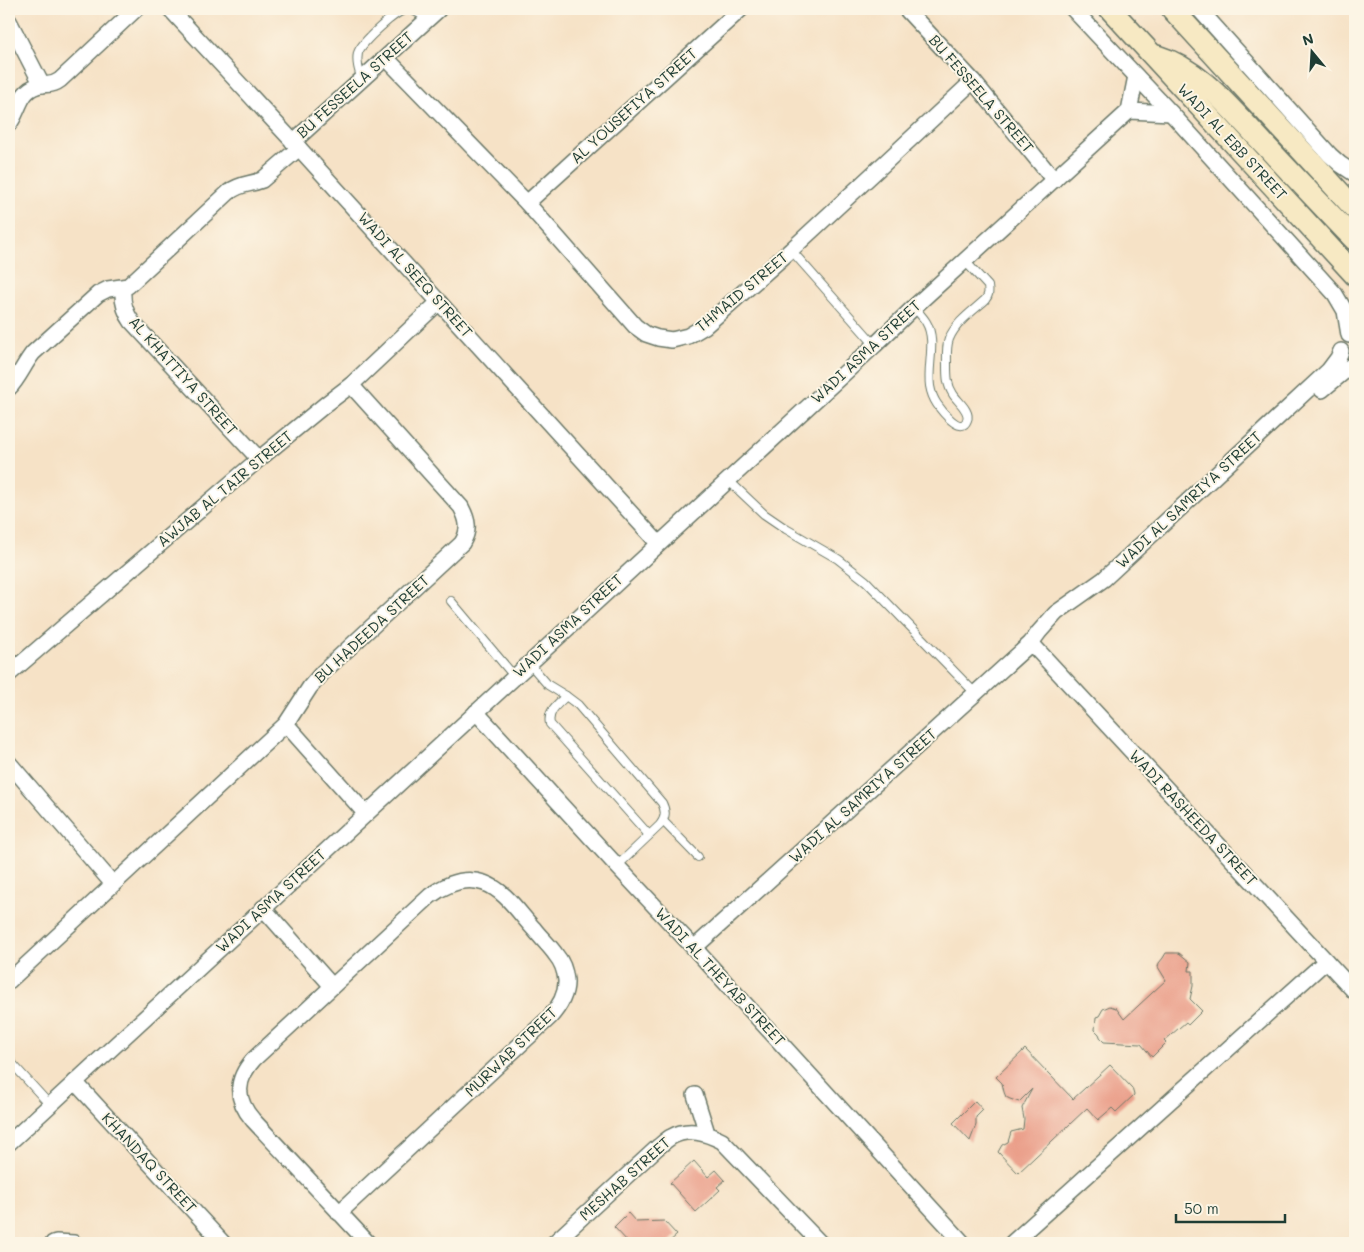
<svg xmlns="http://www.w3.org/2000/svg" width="1364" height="1252" font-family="Mali,sans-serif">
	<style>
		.building { fill: #ea9d88 }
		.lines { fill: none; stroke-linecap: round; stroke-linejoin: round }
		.lane-casing { stroke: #6a7767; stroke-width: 10 }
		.street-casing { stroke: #6a7767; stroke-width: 18 }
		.secondary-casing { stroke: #6a7767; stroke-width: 24 }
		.lane { stroke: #fff; stroke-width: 8 }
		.street { stroke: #fff; stroke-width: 15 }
		.secondary { stroke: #f7e9c3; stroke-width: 21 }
		.labels { text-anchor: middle; stroke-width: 4; stroke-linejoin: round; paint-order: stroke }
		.street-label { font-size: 15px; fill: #1f3d34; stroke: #fcf5e5 }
	</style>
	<rect width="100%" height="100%" fill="#fcf5e5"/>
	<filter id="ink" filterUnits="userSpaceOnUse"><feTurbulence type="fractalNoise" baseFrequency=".02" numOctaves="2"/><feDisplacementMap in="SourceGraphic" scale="10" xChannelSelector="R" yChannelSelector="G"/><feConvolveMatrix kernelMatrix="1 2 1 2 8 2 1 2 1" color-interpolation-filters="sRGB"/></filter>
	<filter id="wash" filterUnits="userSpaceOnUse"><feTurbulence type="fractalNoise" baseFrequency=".0096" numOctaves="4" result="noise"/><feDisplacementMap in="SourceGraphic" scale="20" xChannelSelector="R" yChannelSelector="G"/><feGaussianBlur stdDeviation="1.12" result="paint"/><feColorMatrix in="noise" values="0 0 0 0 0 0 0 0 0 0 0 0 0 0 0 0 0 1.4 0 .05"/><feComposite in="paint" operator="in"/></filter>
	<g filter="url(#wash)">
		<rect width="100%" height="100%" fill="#f6e2c6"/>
		<g id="blocks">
			<g class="building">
				<polygon points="1166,953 1179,953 1190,962 1189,971 1193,971 1193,986 1190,999 1202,1011 1188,1025 1186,1022 1164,1041 1166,1043 1152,1057 1141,1044 1104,1042 1101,1039 1099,1034 1095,1030 1096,1017 1099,1016 1103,1009 1110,1006 1116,1008 1124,1019 1166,980 1158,967 1159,963 1163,958"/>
				<polygon points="1025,1049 1073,1099 1110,1065 1132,1088 1134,1095 1116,1112 1112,1108 1098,1120 1087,1108 1018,1173 998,1152 1002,1145 1008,1142 1011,1132 1023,1129 1024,1119 1022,1108 1032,1089 1019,1102 1010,1099 1006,1097 1004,1092 1002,1083 996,1077"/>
				<polygon points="975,1101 983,1110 976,1117 976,1125 970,1141 953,1123"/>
				<polygon points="694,1161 708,1177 716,1170 725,1180 717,1187 720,1190 696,1212 670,1183"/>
				<polygon points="628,1213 636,1222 664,1221 677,1235 668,1243 629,1243 614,1227"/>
			</g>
		</g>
	</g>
	<g filter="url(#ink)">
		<use href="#blocks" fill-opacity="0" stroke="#6a7767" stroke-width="1"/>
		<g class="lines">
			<g class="lane-casing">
				<g id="lane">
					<path d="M362,80C359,71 356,62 358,53C361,43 397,9 408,9C415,10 423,16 429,19"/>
					<polyline points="791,250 875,345"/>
					<path d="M914,307C918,312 923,317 926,322C937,340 927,366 930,386C931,392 933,398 937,404C941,410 961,436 967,420C971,411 957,401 953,394C947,385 947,376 947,365C947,356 946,347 949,339C956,322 973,311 985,300C989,295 989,292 988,286L965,261"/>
					<polyline points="728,480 764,514 786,529 838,559 866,581 976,694"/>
					<polyline points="451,601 514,676"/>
					<path d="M529,663L548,685L566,696L578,705L662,803C666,811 666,817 660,825L617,866"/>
					<path d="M566,696C558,704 547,711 550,724L649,835"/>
					<polyline points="663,821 698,857"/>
					<polyline points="9,1060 50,1105"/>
				</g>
			</g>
			<g class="street-casing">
				<g id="street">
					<polyline points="170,9 299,148 658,543"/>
					<polyline points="906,9 973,81 1054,180"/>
					<polyline points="1073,9 1171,113 1335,294 1345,311 1349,335"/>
					<polyline points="1199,9 1330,155 1340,164 1355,174"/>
					<polyline points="9,21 42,85"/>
					<polyline points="386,58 527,203 635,326 646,334 658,338 672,340 688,336 705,326 791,250 973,81"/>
					<polyline points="1129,111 1171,113"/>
					<path d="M9,124C19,112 19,91 37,86C46,83 51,87 60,80L136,9"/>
					<polyline points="293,142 439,9"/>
					<polyline points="527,203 741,9"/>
					<path d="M123,288C122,301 124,311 132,322L259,459"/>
					<path d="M9,388C19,378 24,364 33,353L98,294L108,289L128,286L229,192C241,183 249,185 262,180L299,148"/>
					<polyline points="1322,390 1351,366"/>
					<polyline points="1031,643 1355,992"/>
					<polyline points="9,674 259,459 326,404 351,385 439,302"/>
					<polyline points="476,712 617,866 694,948 963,1243"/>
					<polyline points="286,724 366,814"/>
					<polyline points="9,763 113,884"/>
					<polyline points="263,908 332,986"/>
					<polyline points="694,948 1031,643 1039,632 1056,613 1104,579 1329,370 1338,358 1341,351"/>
					<path d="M9,981L286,724L310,687L323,672L462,543C470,530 468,520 461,507L351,385"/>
					<polyline points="75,1082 223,1243"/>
					<polyline points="695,1095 707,1133"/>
					<polyline points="9,1143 875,345 914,307 1129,111 1136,76"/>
					<path d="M339,1213L550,1017C559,1007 567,995 566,980C565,971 562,962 556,955C550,946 541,938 534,929C519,913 505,890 484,883C464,876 446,884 430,896L254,1059C235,1080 235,1099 253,1120L368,1243"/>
					<polyline points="53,1243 56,1242 74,1243"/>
					<path d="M554,1243L658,1147C662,1144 666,1140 671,1137C689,1127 706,1133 722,1141L820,1243"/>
					<polyline points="1012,1243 1326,961"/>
				</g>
			</g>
			<g class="secondary-casing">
				<g id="secondary">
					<polyline points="1110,9 1355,275"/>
					<polyline points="1172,9 1355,209"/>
					<path d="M1157,56C1201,69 1234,113 1265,145C1295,177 1325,209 1355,240"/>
				</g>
			</g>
			<use href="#lane" class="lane"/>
			<use href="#street" class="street"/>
			<use href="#secondary" class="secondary"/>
		</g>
	</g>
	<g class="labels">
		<g class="street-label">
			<text transform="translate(355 85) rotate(-42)" y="5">BU FESSEELA STREET</text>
			<text transform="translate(981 94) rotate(49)" y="5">BU FESSEELA STREET</text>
			<text transform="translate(634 106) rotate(-42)" y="5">AL YOUSEFIYA STREET</text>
			<text transform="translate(1232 142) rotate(47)" y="5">WADI AL EBB STREET</text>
			<text transform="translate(415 275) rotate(48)" y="5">WADI AL SEEQ STREET</text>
			<text transform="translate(742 292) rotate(-40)" y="5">THMAID STREET</text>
			<text transform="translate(866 352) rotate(-43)" y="5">WADI ASMA STREET</text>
			<text transform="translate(183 376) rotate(48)" y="5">AL KHATTIYA STREET</text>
			<text transform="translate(225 489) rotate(-40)" y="5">AWJAB AL TAIR STREET</text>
			<text transform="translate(1189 500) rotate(-43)" y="5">WADI AL SAMRIYA STREET</text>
			<text transform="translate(568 626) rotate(-43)" y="5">WADI ASMA STREET</text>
			<text transform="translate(372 629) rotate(-43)" y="5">BU HADEEDA STREET</text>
			<text transform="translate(863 796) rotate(-42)" y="5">WADI AL SAMRIYA STREET</text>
			<text transform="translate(1193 818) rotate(47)" y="5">WADI RASHEEDA STREET</text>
			<text transform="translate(271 901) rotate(-43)" y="5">WADI ASMA STREET</text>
			<text transform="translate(720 977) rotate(47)" y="5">WADI AL THEYAB STREET</text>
			<text transform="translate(511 1052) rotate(-44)" y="5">MURWAB STREET</text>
			<text transform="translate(149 1163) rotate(47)" y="5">KHANDAQ STREET</text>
			<text transform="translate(625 1179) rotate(-42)" y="5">MESHAB STREET</text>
		</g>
	</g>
	<rect width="1364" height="1252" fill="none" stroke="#fcf5e5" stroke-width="30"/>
	<g transform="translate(1312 52) rotate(342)" stroke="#fcf5e5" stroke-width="4" paint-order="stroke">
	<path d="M0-4L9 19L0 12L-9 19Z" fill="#1f3d34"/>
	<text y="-8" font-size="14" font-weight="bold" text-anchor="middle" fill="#1f3d34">N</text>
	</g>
	<path d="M1176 1214v8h109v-8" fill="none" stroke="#1f3d34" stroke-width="2.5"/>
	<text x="1184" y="1214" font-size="15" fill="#1f3d34" stroke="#fcf5e5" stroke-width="4" paint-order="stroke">50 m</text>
</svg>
